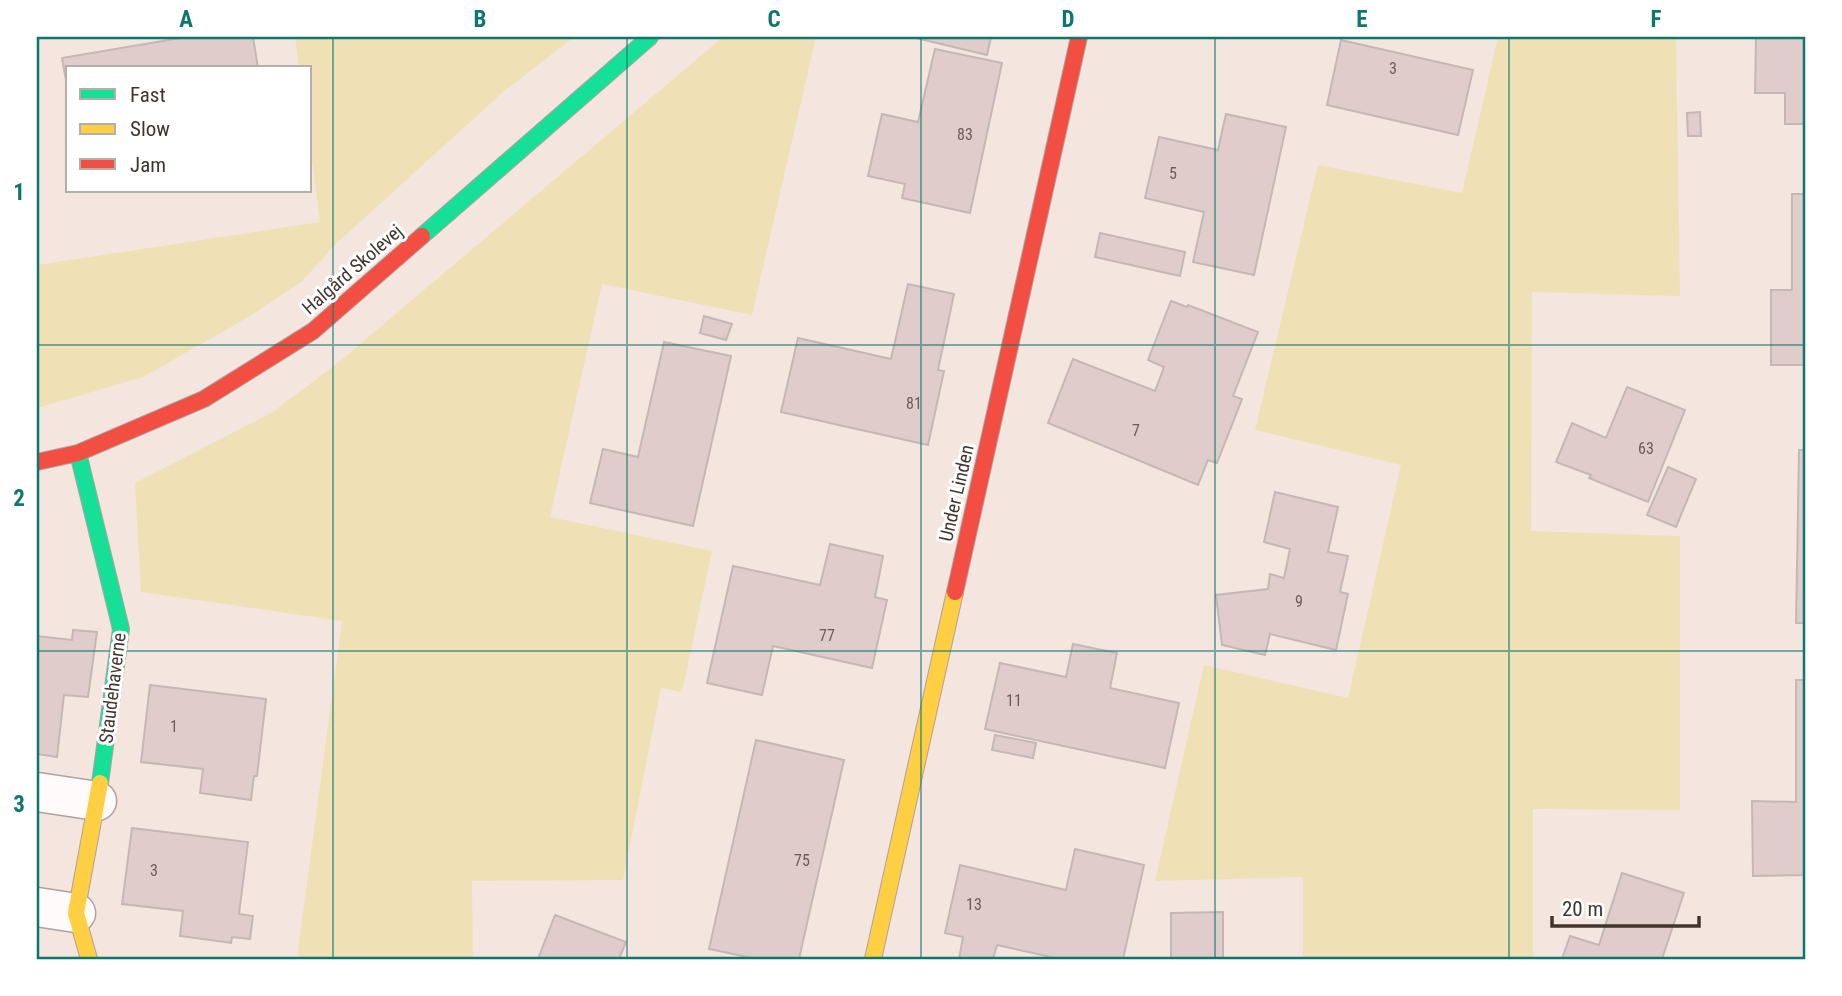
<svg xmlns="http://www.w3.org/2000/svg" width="1842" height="996" font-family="'Roboto Condensed',sans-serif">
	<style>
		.green { fill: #f0e0b6 }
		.building { fill: #e0cccb; stroke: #c5b7b5; stroke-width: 2 }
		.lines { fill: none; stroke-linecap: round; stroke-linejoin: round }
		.street-casing { stroke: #afa29e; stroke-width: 41 }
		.fast-casing { stroke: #afa29e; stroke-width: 18 }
		.slow-casing { stroke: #afa29e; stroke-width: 18 }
		.jam-casing { stroke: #afa29e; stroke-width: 18 }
		.street { stroke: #fefbfa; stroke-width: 38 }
		.fast { stroke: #16e098; stroke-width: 16 }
		.slow { stroke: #ffcf43; stroke-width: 16 }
		.jam { stroke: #f24e42; stroke-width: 16 }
		.grid { fill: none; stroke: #0f766e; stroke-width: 2; stroke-opacity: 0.55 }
		.labels { text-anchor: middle; stroke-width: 6; stroke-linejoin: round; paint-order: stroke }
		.number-label { font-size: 16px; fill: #6c5c58 }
		.street-label { font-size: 19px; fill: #42342f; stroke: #fff }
		.neatline { fill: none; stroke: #0f766e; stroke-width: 2.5 }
		.grid-label { font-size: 23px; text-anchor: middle; font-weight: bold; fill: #0f766e }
	</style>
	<rect width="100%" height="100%" fill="#f5e5df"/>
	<g class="green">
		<polygon points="295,37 574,37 503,92 338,242 301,282 252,315 143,377 37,408 37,265 320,222 310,144 310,68 299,68"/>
		<polygon points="723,37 816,37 752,315 602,284 550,517 712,551 682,692 661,688 623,880 472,881 473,959 300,959 298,950 342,621 141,592 135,483 271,413 334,366"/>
		<polygon points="1498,37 1676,37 1680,296 1532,292 1531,531 1680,536 1680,810 1533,809 1533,959 1303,959 1303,877 1155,881 1204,665 1348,698 1401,465 1255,430 1318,165 1462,193"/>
	</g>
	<g class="building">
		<polygon points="186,37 253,37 258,68 68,68 68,91 62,58"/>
		<polygon points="912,37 991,37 987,55"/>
		<polygon points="1756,37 1805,37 1805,124 1785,124 1785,93 1755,93"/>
		<polygon points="1341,40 1473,70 1458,135 1327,105"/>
		<polygon points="935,49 1002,63 970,213 902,198 905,184 868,176 882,114 918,122"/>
		<polygon points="1700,112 1701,136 1688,136 1687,113"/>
		<polygon points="1226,114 1286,127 1254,275 1193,262 1204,212 1145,198 1159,137 1218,150"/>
		<polygon points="1792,194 1805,194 1805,365 1771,365 1771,290 1792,290"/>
		<polygon points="1100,233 1185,252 1180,276 1095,257"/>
		<polygon points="908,284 954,294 938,370 944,371 928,445 781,412 798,338 891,359"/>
		<polygon points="1171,301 1187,307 1188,305 1258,332 1233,396 1242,399 1217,463 1208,460 1198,485 1048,423 1073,359 1155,391 1164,367 1148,360"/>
		<polygon points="704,316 732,324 726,340 700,333"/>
		<polygon points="664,342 731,356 693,526 590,503 603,449 638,457"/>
		<polygon points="1627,387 1685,410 1648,502 1589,478 1591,475 1556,462 1572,423 1606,438"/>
		<polygon points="1799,450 1805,450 1805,623 1796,623"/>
		<polygon points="1668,467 1696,479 1676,527 1647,515"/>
		<polygon points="1275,492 1338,507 1328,552 1348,556 1340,592 1348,594 1336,650 1270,634 1265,655 1222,645 1216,595 1268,589 1270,574 1284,578 1290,549 1264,542"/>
		<polygon points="830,544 883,556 875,597 887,600 872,668 773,646 762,695 707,683 733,566 820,585"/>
		<polygon points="73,630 97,632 88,697 64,695 57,757 37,754 37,636 72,640"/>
		<polygon points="1073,644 1117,653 1110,688 1179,703 1165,768 985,729 1000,663 1066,677"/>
		<polygon points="1796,680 1805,680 1805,875 1753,876 1752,801 1796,802"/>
		<polygon points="150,685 266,699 257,776 254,776 251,800 200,793 203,769 141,762"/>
		<polygon points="995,735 1036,743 1033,758 992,750"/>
		<polygon points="756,740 844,760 799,959 757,959 709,949"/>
		<polygon points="132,828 248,842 239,914 253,916 250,939 232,937 231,943 180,936 183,911 122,904"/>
		<polygon points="1075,849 1144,865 1123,959 1060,959 997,945 993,959 959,959 963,937 945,933 960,865 1066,890"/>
		<polygon points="1622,873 1684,893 1662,959 1562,959 1570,936 1599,945"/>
		<polygon points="1223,912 1223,959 1171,959 1171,913"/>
		<polygon points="555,915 626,942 619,959 538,959"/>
	</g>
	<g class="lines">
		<g class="street-casing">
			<g id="street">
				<polyline points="37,792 97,801"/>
				<polyline points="37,907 76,913"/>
			</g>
		</g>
		<g class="fast-casing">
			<g id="fast">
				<polyline points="422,236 650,37"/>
				<polyline points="78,453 121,629 100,783"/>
			</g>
		</g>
		<g class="slow-casing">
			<g id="slow">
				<polyline points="89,959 76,913 100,783"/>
				<polyline points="873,959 955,592"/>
			</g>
		</g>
		<g class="jam-casing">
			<g id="jam">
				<polyline points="37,462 78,453 204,399 313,331 422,236"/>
				<polyline points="955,592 1079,37"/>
			</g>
		</g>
		<use href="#street" class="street"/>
		<use href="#fast" class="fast"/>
		<use href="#slow" class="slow"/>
		<use href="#jam" class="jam"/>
	</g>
	<path class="grid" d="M333,37V959M627,37V959M921,37V959M1215,37V959M1509,37V959M37,345H1805M37,651H1805"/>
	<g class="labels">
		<g class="number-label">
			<text x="1393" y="74">3</text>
			<text x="965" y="140">83</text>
			<text x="1173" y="179">5</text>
			<text x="914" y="409">81</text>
			<text x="1136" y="436">7</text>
			<text x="1646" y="454">63</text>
			<text x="1299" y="607">9</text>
			<text x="827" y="641">77</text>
			<text x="1014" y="706">11</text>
			<text x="174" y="732">1</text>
			<text x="802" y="866">75</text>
			<text x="154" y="876">3</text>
			<text x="974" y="910">13</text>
		</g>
		<g class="street-label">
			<text transform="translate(352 269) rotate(-41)" y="7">Halgård Skolevej</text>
			<text transform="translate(956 493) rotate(-77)" y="7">Under Linden</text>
			<text transform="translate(112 688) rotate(-83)" y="7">Staudehaverne</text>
		</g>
	</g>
	<rect width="1842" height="996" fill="none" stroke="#ffffff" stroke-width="77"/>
	<rect x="66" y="66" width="245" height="126" fill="#ffffff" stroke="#b3aeac" stroke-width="2"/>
	<rect x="80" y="89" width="35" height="10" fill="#16e098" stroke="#b3aeac" stroke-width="2"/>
	<text x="130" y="102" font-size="21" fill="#42342f">Fast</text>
	<rect x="80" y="124" width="35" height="10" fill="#ffcf43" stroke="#b3aeac" stroke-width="2"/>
	<text x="130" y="136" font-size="21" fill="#42342f">Slow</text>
	<rect x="80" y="159" width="35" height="10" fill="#f24e42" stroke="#b3aeac" stroke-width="2"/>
	<text x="130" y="172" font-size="21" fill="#42342f">Jam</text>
	<path d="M1552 916v10h147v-10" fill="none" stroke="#42342f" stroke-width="3.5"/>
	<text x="1562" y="916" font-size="21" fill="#42342f" stroke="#ffffff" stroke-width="5" paint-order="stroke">20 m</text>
	<rect x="38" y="38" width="1766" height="920" class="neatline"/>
	<g class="grid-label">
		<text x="186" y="27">A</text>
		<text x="480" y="27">B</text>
		<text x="774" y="27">C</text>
		<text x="1068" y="27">D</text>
		<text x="1362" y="27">E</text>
		<text x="1656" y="27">F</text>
		<text x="19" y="200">1</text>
		<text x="19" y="506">2</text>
		<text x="19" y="812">3</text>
	</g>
</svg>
